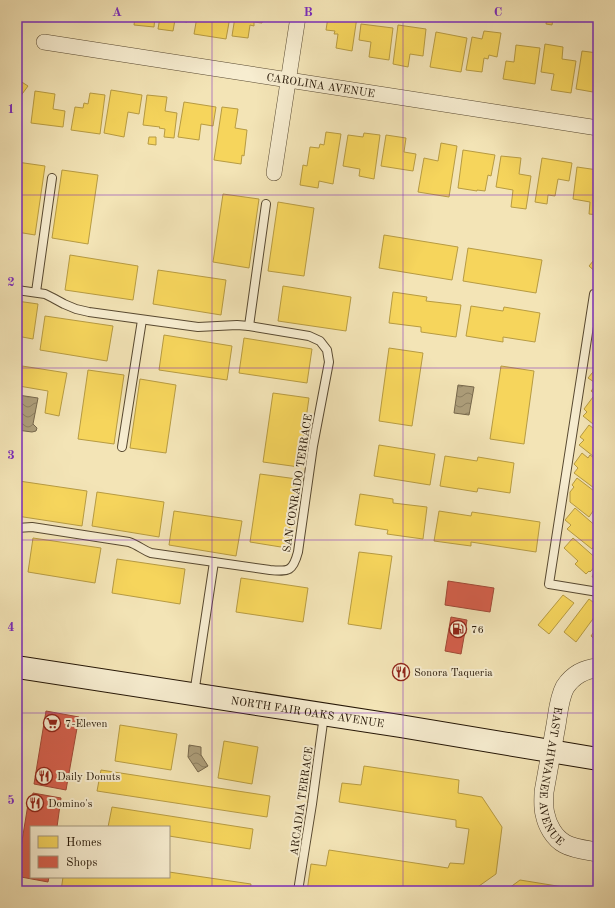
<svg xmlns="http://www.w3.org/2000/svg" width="615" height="908" font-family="'Old Standard TT',serif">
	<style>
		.water { fill: url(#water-waves); stroke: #76674b }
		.homes { fill: #f6d55c; stroke: #b79b42 }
		.shops { fill: #d6604d; stroke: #a14a37 }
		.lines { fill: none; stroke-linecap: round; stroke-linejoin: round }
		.service-casing { stroke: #584931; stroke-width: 10 }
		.minor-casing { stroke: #584931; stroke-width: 16 }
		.tertiary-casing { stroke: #584931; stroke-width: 20 }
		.secondary-casing { stroke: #241505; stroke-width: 24 }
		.service { stroke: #f7edd0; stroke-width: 8 }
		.minor { stroke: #f7edd0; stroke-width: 15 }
		.tertiary { stroke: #f7edd0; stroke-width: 19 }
		.secondary { stroke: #f7edd0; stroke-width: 22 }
		.grid { fill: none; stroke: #7b2cbf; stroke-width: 1; stroke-opacity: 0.55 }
		.labels { text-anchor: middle; stroke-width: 4; stroke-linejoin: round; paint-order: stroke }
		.street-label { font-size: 11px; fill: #241505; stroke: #f7edd0 }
		.poi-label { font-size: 11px; fill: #241505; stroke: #f7edd0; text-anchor: start }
		.neatline { fill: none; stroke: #7b2cbf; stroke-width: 1.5 }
		.grid-label { font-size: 13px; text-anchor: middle; font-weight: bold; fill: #7b2cbf }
	</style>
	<defs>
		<pattern id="water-waves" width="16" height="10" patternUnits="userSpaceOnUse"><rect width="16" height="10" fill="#ad9e7a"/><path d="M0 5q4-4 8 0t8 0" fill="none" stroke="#8d8062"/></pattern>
	</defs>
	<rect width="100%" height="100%" fill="#f3e4b6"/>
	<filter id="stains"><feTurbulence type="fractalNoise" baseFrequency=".005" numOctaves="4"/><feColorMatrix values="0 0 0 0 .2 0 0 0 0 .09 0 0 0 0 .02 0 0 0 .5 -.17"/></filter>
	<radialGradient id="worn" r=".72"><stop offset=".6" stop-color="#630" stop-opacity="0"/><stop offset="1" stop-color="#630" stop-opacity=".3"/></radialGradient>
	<g class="water">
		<polygon points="458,385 474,387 469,415 454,413"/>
		<polygon points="18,395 38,398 33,424 37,428 36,431 32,432 17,430"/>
		<polygon points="189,745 201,747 201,755 208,766 198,772 188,757"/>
	</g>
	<g class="homes">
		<polygon points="135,17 155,17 154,27 134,25"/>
		<polygon points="160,17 188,17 187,22 175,20 173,31 158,29"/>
		<polygon points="197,17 230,17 226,39 194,34"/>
		<polygon points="235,17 263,17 262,23 254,22 254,26 250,25 248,38 232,36"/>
		<polygon points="328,17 357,17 352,51 336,48 338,34 334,34 335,31 326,30"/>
		<polygon points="547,18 553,19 552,25 546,24"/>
		<polygon points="361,24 393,28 389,60 369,57 371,42 359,40"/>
		<polygon points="398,25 426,29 423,56 410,54 408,67 393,64"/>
		<polygon points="484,31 501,33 497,57 489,55 488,59 484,58 482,72 466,70 472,37 482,39"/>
		<polygon points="436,32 467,38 461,72 430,67"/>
		<polygon points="545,44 563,47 562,59 576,61 571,93 551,90 554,74 541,72"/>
		<polygon points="516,45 540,48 535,84 503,79 506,61 514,62"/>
		<polygon points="582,51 598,53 598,79 595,79 593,92 576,89"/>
		<polygon points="17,79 28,86 17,101"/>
		<polygon points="111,90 142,95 139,114 128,112 124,137 104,133"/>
		<polygon points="35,91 55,94 53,109 65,111 63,127 31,123"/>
		<polygon points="90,93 105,95 100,134 71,130 75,107 83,108 84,103 88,104"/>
		<polygon points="147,95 167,97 165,111 177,113 174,138 164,137 165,129 159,128 160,127 143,125"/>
		<polygon points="184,102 216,107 213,126 201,124 199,140 178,137"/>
		<polygon points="222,107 238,109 235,128 247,130 244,156 242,155 241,164 214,160"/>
		<polygon points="326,132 341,134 333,184 319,181 318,188 300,185 303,165 307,166 310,147 319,148 320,144 324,145"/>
		<polygon points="364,133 380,135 374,179 359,176 360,169 343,166 348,135 363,137"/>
		<polygon points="386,135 406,138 404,152 416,154 413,171 381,166"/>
		<polygon points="149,137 156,137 156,145 148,144"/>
		<polygon points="441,143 457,146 449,197 418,192 424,158 438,161"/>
		<polygon points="463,150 495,155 491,176 488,175 485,191 477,190 477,191 458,188"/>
		<polygon points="501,156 521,158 519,174 531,176 526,209 511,207 513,190 496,187"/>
		<polygon points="542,158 572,163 569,181 558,179 555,196 548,195 547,204 535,202"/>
		<polygon points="17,162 45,166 35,235 17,232"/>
		<polygon points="577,167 598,170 598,215 589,214 590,202 573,199"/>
		<polygon points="62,170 98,175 88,244 52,238"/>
		<polygon points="223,194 259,199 249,268 213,262"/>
		<polygon points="278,202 314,208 304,276 268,271"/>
		<polygon points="384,235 458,247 452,280 379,268"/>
		<polygon points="468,248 542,260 536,293 463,281"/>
		<polygon points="70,255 138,266 133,300 65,290"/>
		<polygon points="598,255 598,274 589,266"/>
		<polygon points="158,270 226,280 221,315 153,304"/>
		<polygon points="283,286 351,297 346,331 278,321"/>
		<polygon points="393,292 427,297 426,301 461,305 456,337 421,332 421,327 389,323"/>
		<polygon points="17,301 38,304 33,339 17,336"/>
		<polygon points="471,306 503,311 504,307 540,313 535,342 503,337 503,342 466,336"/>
		<polygon points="45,316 113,326 107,361 40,350"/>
		<polygon points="164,335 232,346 227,380 159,370"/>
		<polygon points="244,338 312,349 307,383 239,373"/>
		<polygon points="389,348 423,353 412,426 379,421"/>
		<polygon points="22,366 67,373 59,416 45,413 48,391 19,386"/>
		<polygon points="501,366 534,371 524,444 490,439"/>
		<polygon points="597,367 598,368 598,396 591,391 597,384 588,378"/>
		<polygon points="88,370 124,375 114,444 78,439"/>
		<polygon points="140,379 176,385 166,453 130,448"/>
		<polygon points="273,393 309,398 299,467 263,462"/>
		<polygon points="593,397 598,402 598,428 583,416 587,412 584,409"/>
		<polygon points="589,425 598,432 598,460 579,445 584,440 580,437"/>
		<polygon points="379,445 435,454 430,485 374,476"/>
		<polygon points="582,453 588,458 590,455 598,461 596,464 598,465 598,491 574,473 578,468 574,464"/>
		<polygon points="445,456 477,461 478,457 514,463 510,493 478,488 477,492 440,486"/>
		<polygon points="260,474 297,479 287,548 250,542"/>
		<polygon points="577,478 598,494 598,515 593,511 589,517 570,502 570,492 574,487 572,485"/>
		<polygon points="19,481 87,491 82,526 17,516 17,496"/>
		<polygon points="97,492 164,502 159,537 92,526"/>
		<polygon points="360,494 393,499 393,503 427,507 423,539 387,534 388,530 355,525"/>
		<polygon points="575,508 598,528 598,539 592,549 567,529 571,525 565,520"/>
		<polygon points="174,511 242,521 236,556 169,545"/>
		<polygon points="439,511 471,516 472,512 540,522 536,552 471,542 471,546 434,541"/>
		<polygon points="33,538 101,548 95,583 28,572"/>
		<polygon points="573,538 598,560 598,563 590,572 589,571 586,574 575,564 578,561 564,548"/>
		<polygon points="359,552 392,556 381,629 348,624"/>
		<polygon points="117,559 185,569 180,604 112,593"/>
		<polygon points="597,566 598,567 598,579 592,577"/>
		<polygon points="241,578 308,588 303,622 236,612"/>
		<polygon points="563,595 574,603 549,634 538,625"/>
		<polygon points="589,599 598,606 598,612 576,642 564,632"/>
		<polygon points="598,626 598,642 591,636"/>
		<polygon points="120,725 177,734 171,770 115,761"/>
		<polygon points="224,741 258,747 252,784 218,778"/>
		<polygon points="364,766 459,780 458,793 482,797 502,827 496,874 472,891 307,891 311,864 326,866 329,850 448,868 450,863 464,864 469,829 456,827 456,820 339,802 342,783 361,785"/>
		<polygon points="101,770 270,796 267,817 97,791"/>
		<polygon points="112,807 253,829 250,849 169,836 169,827 108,827"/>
		<polygon points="169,872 251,884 250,891 61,891 63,877 169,877"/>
		<polygon points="520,880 588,891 505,891"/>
	</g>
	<g class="shops">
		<polygon points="448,581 494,588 490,612 445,605"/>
		<polygon points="451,617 467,620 461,654 445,651"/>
		<polygon points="46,711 79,717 66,790 34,784"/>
		<polygon points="33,793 61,798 57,827 31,827 31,877 49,877 48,882 21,877 22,872 17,872 29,798 32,798"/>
	</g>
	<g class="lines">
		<g class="service-casing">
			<g id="service">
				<path d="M17,290L45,294L53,298L64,304L76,309L89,312L198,327L237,325L249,326L309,336L320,341L327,350L329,362L313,446L298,552C293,571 289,572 270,570L151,553C143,550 138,545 129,542L32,527L17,528"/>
				<polyline points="36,292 52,178"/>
				<polyline points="598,294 594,294 549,584 598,592"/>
				<polyline points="249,326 266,204"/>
				<polyline points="122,447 142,320"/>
				<polyline points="194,694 214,562"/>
				<polyline points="298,891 312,804 324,715"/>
			</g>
		</g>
		<g class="minor-casing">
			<g id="minor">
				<path id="s1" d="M44,42L598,128"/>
				<polyline points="274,173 298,17"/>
			</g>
		</g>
		<g class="tertiary-casing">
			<g id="tertiary">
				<path id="s2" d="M598,668C584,669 573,675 565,687C559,698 558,713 556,725C552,747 548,770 544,792C544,799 543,807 545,814C547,825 554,838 565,844C574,849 587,850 598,852"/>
			</g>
		</g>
		<g class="secondary-casing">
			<g id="secondary">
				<path id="s3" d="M17,667L400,726L598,759"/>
			</g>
		</g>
		<use href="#service" class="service"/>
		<use href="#minor" class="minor"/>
		<use href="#tertiary" class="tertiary"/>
		<use href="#secondary" class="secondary"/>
	</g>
	<path class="grid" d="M212,17V891M403,17V891M17,195H598M17,368H598M17,540H598M17,713H598"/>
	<defs>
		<g id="fuel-ring" transform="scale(0.9)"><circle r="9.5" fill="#f7edd0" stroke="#8f2418" stroke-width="1.5"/><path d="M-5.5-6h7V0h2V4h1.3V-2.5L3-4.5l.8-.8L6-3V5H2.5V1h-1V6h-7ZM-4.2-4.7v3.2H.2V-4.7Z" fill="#8f2418"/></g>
		<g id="restaurant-ring" transform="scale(0.9)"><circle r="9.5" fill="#f7edd0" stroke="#8f2418" stroke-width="1.5"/><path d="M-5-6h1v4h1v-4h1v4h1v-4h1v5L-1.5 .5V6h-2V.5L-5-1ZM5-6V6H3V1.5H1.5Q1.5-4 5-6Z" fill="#8f2418"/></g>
		<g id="supermarket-ring" transform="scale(0.9)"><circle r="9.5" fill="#f7edd0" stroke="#8f2418" stroke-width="1.5"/><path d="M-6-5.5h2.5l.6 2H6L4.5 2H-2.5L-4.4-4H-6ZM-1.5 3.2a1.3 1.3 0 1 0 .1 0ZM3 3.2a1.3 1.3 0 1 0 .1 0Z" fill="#8f2418"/></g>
	</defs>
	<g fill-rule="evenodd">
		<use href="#fuel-ring" x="458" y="629"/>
		<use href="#restaurant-ring" x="401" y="672"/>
		<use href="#supermarket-ring" x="52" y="723"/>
		<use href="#restaurant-ring" x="44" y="776"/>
		<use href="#restaurant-ring" x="35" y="803"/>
	</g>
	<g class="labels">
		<g class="street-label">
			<text dy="4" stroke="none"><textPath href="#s1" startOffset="280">CAROLINA AVENUE</textPath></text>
			<text transform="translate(297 483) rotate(-81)" y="4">SAN CONRADO TERRACE</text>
			<text dy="4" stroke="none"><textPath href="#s3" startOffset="294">NORTH FAIR OAKS AVENUE</textPath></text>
			<text dy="4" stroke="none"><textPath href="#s2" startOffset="132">EAST AHWANEE AVENUE</textPath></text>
			<text transform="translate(301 801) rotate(-82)" y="4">ARCADIA TERRACE</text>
		</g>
		<g class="poi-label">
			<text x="471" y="633">76</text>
			<text x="414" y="676">Sonora Taqueria</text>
			<text x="65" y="727">7-Eleven</text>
			<text x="57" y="780">Daily Donuts</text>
			<text x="48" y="807">Domino's</text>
		</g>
	</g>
	<rect width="615" height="908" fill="none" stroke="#f3e4b6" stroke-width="44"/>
	<rect x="30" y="826" width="140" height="52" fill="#f7edd0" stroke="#a3977f"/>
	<rect x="38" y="836" width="20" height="12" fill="#f6d55c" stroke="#a3977f"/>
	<text x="66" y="846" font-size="12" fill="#241505">Homes</text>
	<rect x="38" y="856" width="20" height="12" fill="#d6604d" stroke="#a3977f"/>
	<text x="66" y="866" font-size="12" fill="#241505">Shops</text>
	<rect x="22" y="22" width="571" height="864" class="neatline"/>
	<g class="grid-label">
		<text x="117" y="16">A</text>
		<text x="308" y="16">B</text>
		<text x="498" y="16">C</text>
		<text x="11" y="113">1</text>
		<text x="11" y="286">2</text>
		<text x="11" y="459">3</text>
		<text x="11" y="631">4</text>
		<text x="11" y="804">5</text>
	</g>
	<rect width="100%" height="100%" filter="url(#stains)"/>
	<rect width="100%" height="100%" fill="url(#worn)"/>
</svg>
